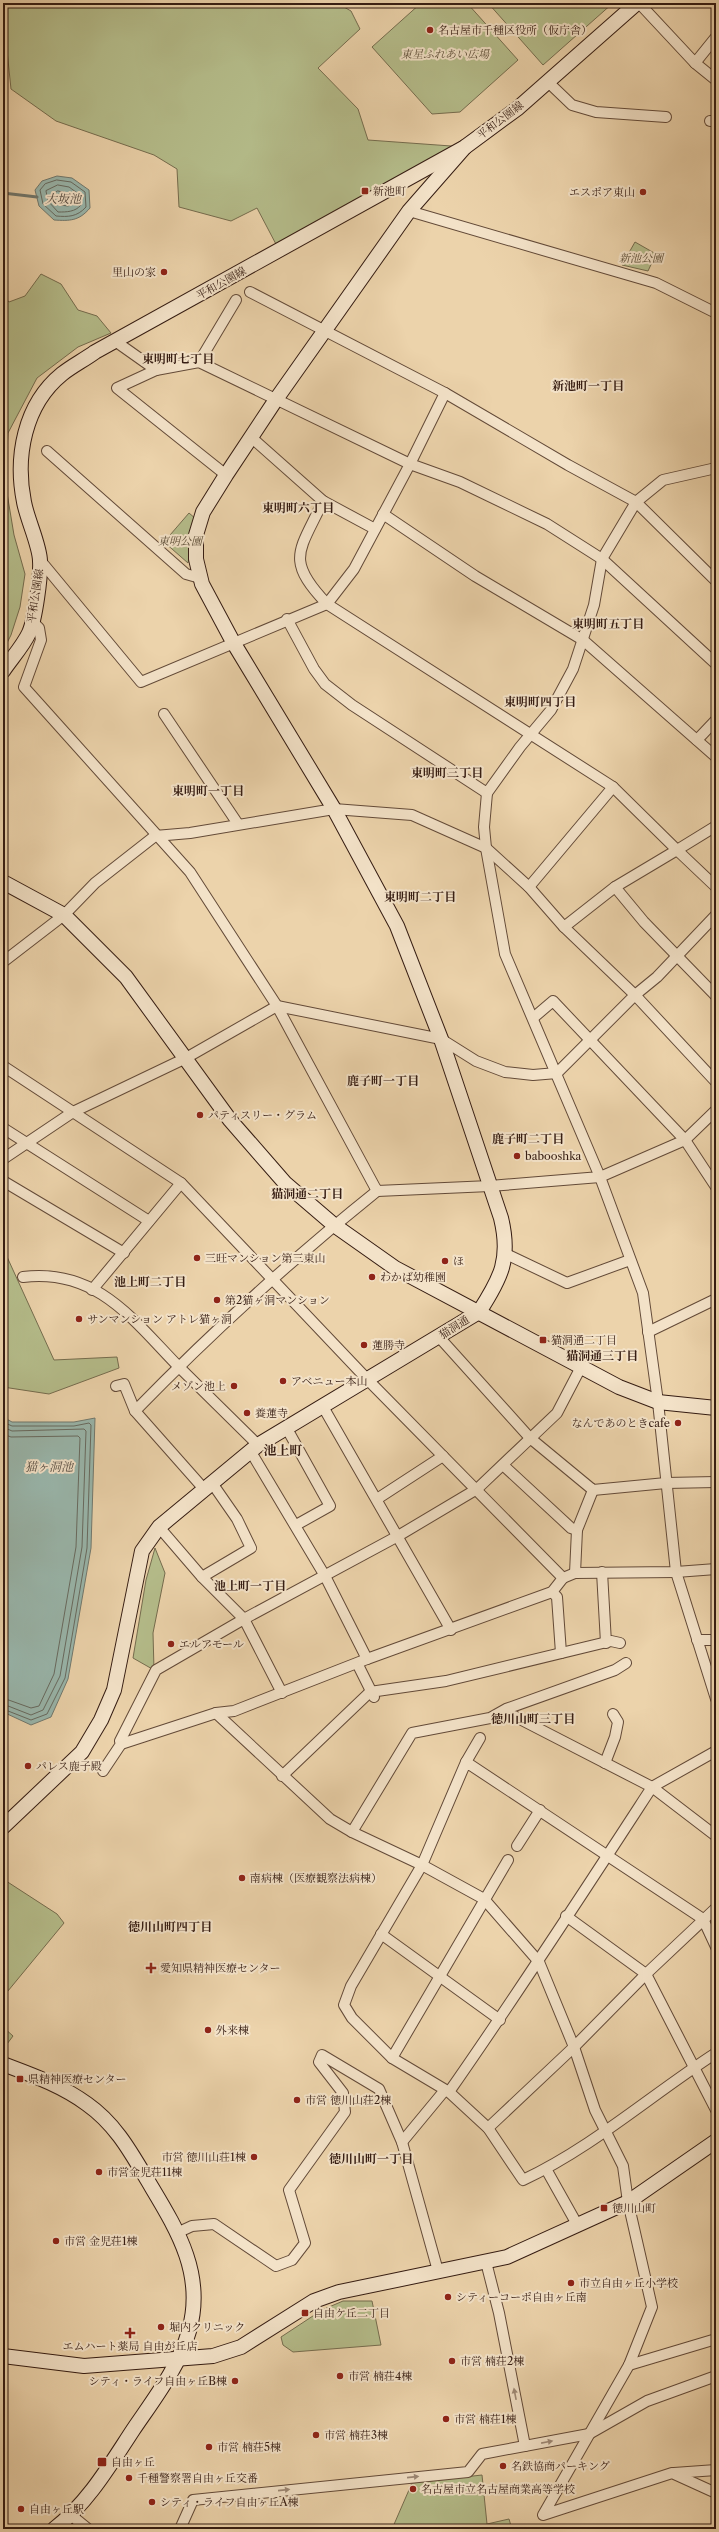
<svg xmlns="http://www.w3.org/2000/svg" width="719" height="2532" font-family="'Libre Caslon Text','Noto Serif JP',serif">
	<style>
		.green { fill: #b5bd8b; stroke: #756c4e }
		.water { fill: #99b7ad; stroke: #71796f }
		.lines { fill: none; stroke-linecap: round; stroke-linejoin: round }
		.shore { stroke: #676a60; stroke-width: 1 }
		.stream { stroke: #71796f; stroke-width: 3 }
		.street-casing { stroke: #634a38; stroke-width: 12 }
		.secondary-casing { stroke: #351c12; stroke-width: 16 }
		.street { stroke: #f3e2c8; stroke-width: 10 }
		.secondary { stroke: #f3e2c8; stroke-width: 14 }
		.oneway { fill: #9e8976 }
		.poi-dot { fill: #8f2418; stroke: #f3e2c8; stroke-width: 1.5 }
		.labels { text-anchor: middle; stroke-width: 4; stroke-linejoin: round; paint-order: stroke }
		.poi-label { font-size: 11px; fill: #351c12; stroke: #f3e2c8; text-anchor: start }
		.park-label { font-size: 11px; font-style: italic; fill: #5b4c36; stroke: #f3e2c8 }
		.street-label { font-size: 11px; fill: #351c12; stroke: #f3e2c8 }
		.water-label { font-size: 12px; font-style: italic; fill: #534a40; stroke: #f3e2c8 }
		.neighbourhood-label { font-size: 12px; font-weight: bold; fill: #351c12; stroke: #f3e2c8 }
		.quarter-label { font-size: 13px; font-weight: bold; fill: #351c12; stroke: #f3e2c8 }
	</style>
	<rect width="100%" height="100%" fill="#ecd3ab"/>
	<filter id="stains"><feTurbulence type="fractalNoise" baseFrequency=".005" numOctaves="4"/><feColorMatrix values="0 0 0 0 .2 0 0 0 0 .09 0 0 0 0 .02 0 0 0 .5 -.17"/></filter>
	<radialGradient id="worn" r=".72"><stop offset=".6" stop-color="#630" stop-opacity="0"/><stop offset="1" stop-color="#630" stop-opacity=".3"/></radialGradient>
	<g class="green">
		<polygon points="3,3 337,3 351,11 360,29 318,68 358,109 368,140 465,147 278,248 257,208 231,221 179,207 177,169 154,155 56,121 11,89 5,31 3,30"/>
		<polygon points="421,3 467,3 518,60 460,112 432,114 372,47"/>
		<polygon points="488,3 613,3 543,65"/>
		<polygon points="635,242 656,254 648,271 622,265"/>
		<polygon points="41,274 61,284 78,310 97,316 111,333 78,347 37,378 8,433 5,481 14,535 25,574 20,607 11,635 3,651 3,295 9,302 25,296"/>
		<polygon points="189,513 196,519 188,563 164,542"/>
		<polygon points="3,1248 54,1360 117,1357 119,1368 49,1394 3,1387"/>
		<polygon points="155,1548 165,1573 153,1633 154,1670 133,1658 146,1580"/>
		<polygon points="3,1879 57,1914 64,1923 3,1997"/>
		<polygon points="3,2027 13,2036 4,2048 3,2047"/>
		<polygon points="343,2301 372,2301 381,2345 293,2352 283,2345 281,2337 322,2310"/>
		<polygon points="482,2475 487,2524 509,2519 512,2529 392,2529 412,2483"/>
	</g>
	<g class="water">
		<path d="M57,176L72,178L89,190L90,208C79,221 70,221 54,220L39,206L35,190L42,181Z"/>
		<polygon points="3,1417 12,1422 74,1422 95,1418 91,1548 68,1679 51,1717 31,1725 3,1712"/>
	</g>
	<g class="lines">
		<g class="shore">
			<path d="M57,180L71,182L85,192L86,207C77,217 68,217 56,216L43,204L40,190L45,184Z"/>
			<path d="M58,185L69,187L80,195L81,205C75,212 67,212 58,212L48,201L46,191Z"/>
			<polygon points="58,191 67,193 74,198 74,203 68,206 60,205 52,195"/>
			<polyline points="3,1422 12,1426 74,1426 89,1423 91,1425 87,1548 65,1678 47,1714 31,1720 3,1709"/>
			<polyline points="3,1427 12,1431 84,1429 86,1431 82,1547 60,1676 43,1710 31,1715 3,1704"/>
			<polyline points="3,1434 11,1437 78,1436 80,1438 76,1547 54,1674 39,1706 31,1708 3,1698"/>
		</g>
		<polyline class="stream" points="3,193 37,197"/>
		<g class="street-casing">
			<g id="street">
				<polyline points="639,3 695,63 716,37"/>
				<polyline points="695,63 716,80"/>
				<polyline points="548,82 572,105 596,112 666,117"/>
				<polyline points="710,121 716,121"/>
				<polyline points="409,211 656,283 716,313"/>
				<polyline points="250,292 445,393 568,465 636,502 663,480 716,468"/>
				<polyline points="115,341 156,370"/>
				<polyline points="199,362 236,300"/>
				<polyline points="252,438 323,501 375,529"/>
				<polyline points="47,451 186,574 200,578"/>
				<polyline points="226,475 117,388 156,370 199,362 410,464 460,482 547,524 602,559 716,664"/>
				<path d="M323,501C300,551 284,559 327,604L613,787L677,850L716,826"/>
				<polyline points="383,514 475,576 583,640 716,757"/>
				<polyline points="40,560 141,682 327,604 354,569 410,464 445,393"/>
				<polyline points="287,619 314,669 325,684 352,705 487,793 520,747 551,710 573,669 594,605 602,559 636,502 716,581"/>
				<polyline points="32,621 39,628 41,640 24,687 190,872 277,1006 377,1191 490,1186 600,1177 505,954 486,848 484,827 487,793"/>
				<polyline points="164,714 238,824"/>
				<polyline points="697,740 716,720"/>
				<polyline points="529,887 613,787"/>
				<polyline points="615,887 644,922 716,996"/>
				<polyline points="716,915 657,977 635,995 716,1082"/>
				<polyline points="3,962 64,915 95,883 155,836 190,833 334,809 412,815 486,848 529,887 564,927 615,887 677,850 716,887"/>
				<polyline points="533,1018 553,1001 685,1140 716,1187"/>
				<polyline points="3,1066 181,1183 366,1378 563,1578 575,1573 676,1572 716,1569"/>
				<polyline points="716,1110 685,1140 600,1177 643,1293 658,1402 676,1572 716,1699"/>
				<polyline points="3,1128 149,1221"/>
				<polyline points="3,1159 73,1112 186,1058 277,1006 441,1039 476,1061 505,1072 533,1075 557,1073 635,995 564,927"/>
				<polyline points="3,1181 124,1253"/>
				<polyline points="506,1254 567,1283 630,1260"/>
				<path d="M23,1277C97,1268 133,1320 179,1367C205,1393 232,1419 258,1445"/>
				<polyline points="92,1290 181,1183"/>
				<polyline points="648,1332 716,1299"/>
				<polyline points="439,1337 530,1438 593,1490 666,1483 716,1482"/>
				<polyline points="116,1386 124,1384 135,1411 204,1489"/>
				<polyline points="322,1405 451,1630"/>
				<path d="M135,1411C211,1333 292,1259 377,1191"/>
				<polyline points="286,1427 330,1506 296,1525"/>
				<polyline points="251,1452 325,1576 367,1659"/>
				<polyline points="503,1465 571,1528 577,1530"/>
				<polyline points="212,1483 237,1519 251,1548 202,1577 244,1619 398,1536 477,1489 557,1413 581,1367"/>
				<polyline points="377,1499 443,1456"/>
				<polyline points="159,1527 202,1577"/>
				<polyline points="602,1572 606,1643"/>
				<polyline points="575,1573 577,1530 593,1490"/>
				<polyline points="552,1592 557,1597 561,1653"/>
				<polyline points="697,1640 716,1640"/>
				<polyline points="358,1665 374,1697"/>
				<path d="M216,1713L330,1819L352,1832L422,1865L351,1986L344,2005L352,2018L392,2058L449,2092L488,2128L523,2180C593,2147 651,2095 716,2053"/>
				<polyline points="121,1744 216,1713 234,1711 367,1659 552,1592 563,1578"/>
				<polyline points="716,1751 652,1787 716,1836"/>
				<polyline points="466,1762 480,1738"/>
				<polyline points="605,1763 615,1737 618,1722 613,1714"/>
				<polyline points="103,1771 121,1744 120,1741 156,1670 244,1619 282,1693"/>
				<polyline points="282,1776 370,1692 446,1681 611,1641 620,1643"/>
				<polyline points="352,1832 412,1733 490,1718 506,1709 615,1670 626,1663"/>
				<polyline points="517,1846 540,1810"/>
				<polyline points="566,1916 646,1974 716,2110"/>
				<polyline points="381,1934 500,2020"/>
				<polyline points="716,1947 703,1919 466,1762 422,1865 484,1899 539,1962 574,2047 595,2110 623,2166 628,2202 652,2307 629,2365 543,2515 672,2473 716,2493"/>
				<polyline points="392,2058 508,1860"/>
				<path d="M449,2092C519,1992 585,1890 652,1787L514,1716"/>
				<polyline points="488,2128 574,2047 646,1974 716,1908"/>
				<polyline points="402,2142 445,2090"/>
				<polyline points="546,2169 578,2226"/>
				<polyline points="179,2232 192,2226 214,2224 276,2266 292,2260 305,2243 289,2190 345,2112 343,2093 319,2062 322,2055 379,2089 402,2142 438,2271"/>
				<polyline points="486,2262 499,2313 525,2446"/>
				<polyline points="629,2365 716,2339"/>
				<polyline points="674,2473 716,2470"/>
				<polyline points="72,2516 88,2529"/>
				<polyline points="180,2529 193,2500 468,2472 482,2454 589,2434 647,2401 716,2376"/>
			</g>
		</g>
		<g class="secondary-casing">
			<g id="secondary">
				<path d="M3,671C11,659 23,646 29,633C35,620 41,576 40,561C40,546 27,519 24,502C15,457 24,405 62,374C72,366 84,360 95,352L465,147L518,108L637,3"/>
				<polyline points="3,882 64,915 126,977 230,1120 285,1183 334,1225 395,1268 619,1387 658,1402 716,1408"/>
				<path d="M3,1827L82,1752L101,1720L114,1690L142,1551L159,1527L258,1445L479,1312C501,1278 511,1259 501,1218L441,1039L397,926L334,809L233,642L202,584L196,559V535L203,512L226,475L277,398L409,211L465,147"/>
				<path d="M3,2064C32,2075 61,2085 87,2104C114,2123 129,2149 145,2176C174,2225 206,2271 189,2331C179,2367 154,2399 133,2430C110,2465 88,2503 54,2529"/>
				<polyline points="3,2356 84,2366 213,2356 241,2347 314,2301 339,2292 507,2257 628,2202 716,2141"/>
			</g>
		</g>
		<use href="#street" class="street"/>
		<use href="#secondary" class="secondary"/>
	</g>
	<defs><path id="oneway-solid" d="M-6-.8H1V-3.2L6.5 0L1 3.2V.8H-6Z"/></defs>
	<g class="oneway">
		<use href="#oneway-solid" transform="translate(515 2394) rotate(-101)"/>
		<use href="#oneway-solid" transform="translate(547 2442) rotate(-11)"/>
		<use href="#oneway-solid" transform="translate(413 2477) rotate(-6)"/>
		<use href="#oneway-solid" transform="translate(284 2490) rotate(-6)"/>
	</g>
	<g class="poi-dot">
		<circle cx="430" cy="30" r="4"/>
		<rect x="361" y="187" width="8" height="8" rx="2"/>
		<circle cx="643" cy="192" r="4"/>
		<circle cx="164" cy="272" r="4"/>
		<circle cx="200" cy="1115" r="4"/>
		<circle cx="517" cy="1156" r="4"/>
		<circle cx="197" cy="1258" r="4"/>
		<circle cx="445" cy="1261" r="4"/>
		<circle cx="372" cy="1277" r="4"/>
		<circle cx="217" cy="1300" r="4"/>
		<circle cx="79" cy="1319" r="4"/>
		<rect x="539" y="1336" width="8" height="8" rx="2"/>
		<circle cx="364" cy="1345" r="4"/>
		<circle cx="283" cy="1381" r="4"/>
		<circle cx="234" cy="1386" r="4"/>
		<circle cx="247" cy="1413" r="4"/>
		<circle cx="678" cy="1423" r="4"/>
		<circle cx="171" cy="1644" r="4"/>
		<circle cx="28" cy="1766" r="4"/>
		<circle cx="242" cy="1878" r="4"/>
		<path d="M149 1962h4v4h4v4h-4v4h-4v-4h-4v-4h4z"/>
		<circle cx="208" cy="2030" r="4"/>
		<rect x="16" y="2075" width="8" height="8" rx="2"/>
		<circle cx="297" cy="2100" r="4"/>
		<circle cx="254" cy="2157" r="4"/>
		<circle cx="99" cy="2172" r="4"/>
		<rect x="600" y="2204" width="8" height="8" rx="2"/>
		<circle cx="56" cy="2241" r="4"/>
		<circle cx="571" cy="2283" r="4"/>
		<circle cx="448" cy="2297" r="4"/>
		<rect x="301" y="2309" width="8" height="8" rx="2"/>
		<circle cx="161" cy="2327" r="4"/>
		<path d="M128 2327h4v4h4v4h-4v4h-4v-4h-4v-4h4z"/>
		<circle cx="452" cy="2361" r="4"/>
		<circle cx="340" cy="2376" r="4"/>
		<circle cx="235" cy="2381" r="4"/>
		<circle cx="446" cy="2419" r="4"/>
		<circle cx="316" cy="2435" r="4"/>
		<circle cx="209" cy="2447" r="4"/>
		<rect x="97" y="2457" width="10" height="10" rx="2"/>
		<circle cx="503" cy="2466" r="4"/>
		<circle cx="129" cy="2478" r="4"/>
		<circle cx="413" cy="2489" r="4"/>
		<circle cx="152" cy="2502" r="4"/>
		<circle cx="21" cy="2509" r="4"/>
	</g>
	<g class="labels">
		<g class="poi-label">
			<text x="438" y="34">名古屋市千種区役所（仮庁舎）</text>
			<text x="373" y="195">新池町</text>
			<text x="635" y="196" text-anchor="end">エスポア東山</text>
			<text x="156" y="276" text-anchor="end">里山の家</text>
			<text x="208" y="1119">パティスリー・グラム</text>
			<text x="525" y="1160">babooshka</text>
			<text x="205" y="1262">三旺マンション第三東山</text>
			<text x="453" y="1265">ほ</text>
			<text x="380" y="1281">わかば幼稚園</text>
			<text x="225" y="1304">第2猫ヶ洞マンション</text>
			<text x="87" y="1323">サンマンション アトレ猫ヶ洞</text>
			<text x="551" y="1344">猫洞通二丁目</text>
			<text x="372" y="1349">蓮勝寺</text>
			<text x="291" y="1385">アベニュー本山</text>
			<text x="226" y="1390" text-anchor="end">メゾン池上</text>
			<text x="255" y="1417">養蓮寺</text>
			<text x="670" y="1427" text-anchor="end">なんであのときcafe</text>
			<text x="179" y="1648">エルアモール</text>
			<text x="36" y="1770">パレス鹿子殿</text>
			<text x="250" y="1882">南病棟（医療観察法病棟）</text>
			<text x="160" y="1972">愛知県精神医療センター</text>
			<text x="216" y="2034">外来棟</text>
			<text x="28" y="2083">県精神医療センター</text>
			<text x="305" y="2104">市営 徳川山荘2棟</text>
			<text x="246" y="2161" text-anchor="end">市営 徳川山荘1棟</text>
			<text x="107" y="2176">市営金児荘11棟</text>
			<text x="612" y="2212">徳川山町</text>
			<text x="64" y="2245">市営 金児荘1棟</text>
			<text x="579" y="2287">市立自由ヶ丘小学校</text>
			<text x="456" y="2301">シティーコーポ自由ヶ丘南</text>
			<text x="313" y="2317">自由ケ丘二丁目</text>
			<text x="169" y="2331">堀内クリニック</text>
			<text x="130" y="2350" text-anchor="middle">エムハート薬局 自由が丘店</text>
			<text x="460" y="2365">市営 楠荘2棟</text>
			<text x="348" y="2380">市営 楠荘4棟</text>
			<text x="227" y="2385" text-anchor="end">シティ・ライフ自由ヶ丘B棟</text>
			<text x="454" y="2423">市営 楠荘1棟</text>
			<text x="324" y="2439">市営 楠荘3棟</text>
			<text x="217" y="2451">市営 楠荘5棟</text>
			<text x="111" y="2466">自由ヶ丘</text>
			<text x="511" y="2470">名鉄協商パーキング</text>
			<text x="137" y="2482">千種警察署自由ヶ丘交番</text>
			<text x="421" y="2493">名古屋市立名古屋商業高等学校</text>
			<text x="160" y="2506">シティ・ライフ自由ヶ丘A棟</text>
			<text x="29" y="2513">自由ヶ丘駅</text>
		</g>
		<g class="park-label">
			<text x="445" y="58">東星ふれあい広場</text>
			<text x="641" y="262">新池公園</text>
			<text x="180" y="545">東明公園</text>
		</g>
		<g class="street-label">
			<text transform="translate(500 120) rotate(-37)" y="4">平和公園線</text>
			<text transform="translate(221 283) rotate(-29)" y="4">平和公園線</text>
			<text transform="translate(35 596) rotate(-81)" y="4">平和公園線</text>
			<text transform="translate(454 1327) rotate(-32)" y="4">猫洞通</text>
		</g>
		<g class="water-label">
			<text x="63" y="203">大坂池</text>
			<text x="49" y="1471">猫ヶ洞池</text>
		</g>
		<g class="neighbourhood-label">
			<text x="178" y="363">東明町七丁目</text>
			<text x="588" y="390">新池町一丁目</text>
			<text x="298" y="512">東明町六丁目</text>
			<text x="608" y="628">東明町五丁目</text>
			<text x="540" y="706">東明町四丁目</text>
			<text x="447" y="777">東明町三丁目</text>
			<text x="208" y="795">東明町一丁目</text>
			<text x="420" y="901">東明町二丁目</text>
			<text x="383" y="1085">鹿子町一丁目</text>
			<text x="528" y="1143">鹿子町二丁目</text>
			<text x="307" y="1198">猫洞通二丁目</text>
			<text x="150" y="1286">池上町二丁目</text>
			<text x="602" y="1360">猫洞通三丁目</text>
			<text x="250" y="1590">池上町一丁目</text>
			<text x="533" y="1723">徳川山町三丁目</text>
			<text x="170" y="1931">徳川山町四丁目</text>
			<text x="371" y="2163">徳川山町一丁目</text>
		</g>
		<g class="quarter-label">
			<text x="283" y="1455">池上町</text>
		</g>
	</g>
	<rect width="719" height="2532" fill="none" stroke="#ecd3ab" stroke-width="16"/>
	<rect x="4" y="4" width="711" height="2524" fill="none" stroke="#351c12" stroke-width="2"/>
	<rect x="8" y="8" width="703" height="2516" fill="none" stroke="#351c12"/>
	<rect width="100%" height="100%" filter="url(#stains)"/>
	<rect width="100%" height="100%" fill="url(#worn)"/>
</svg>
